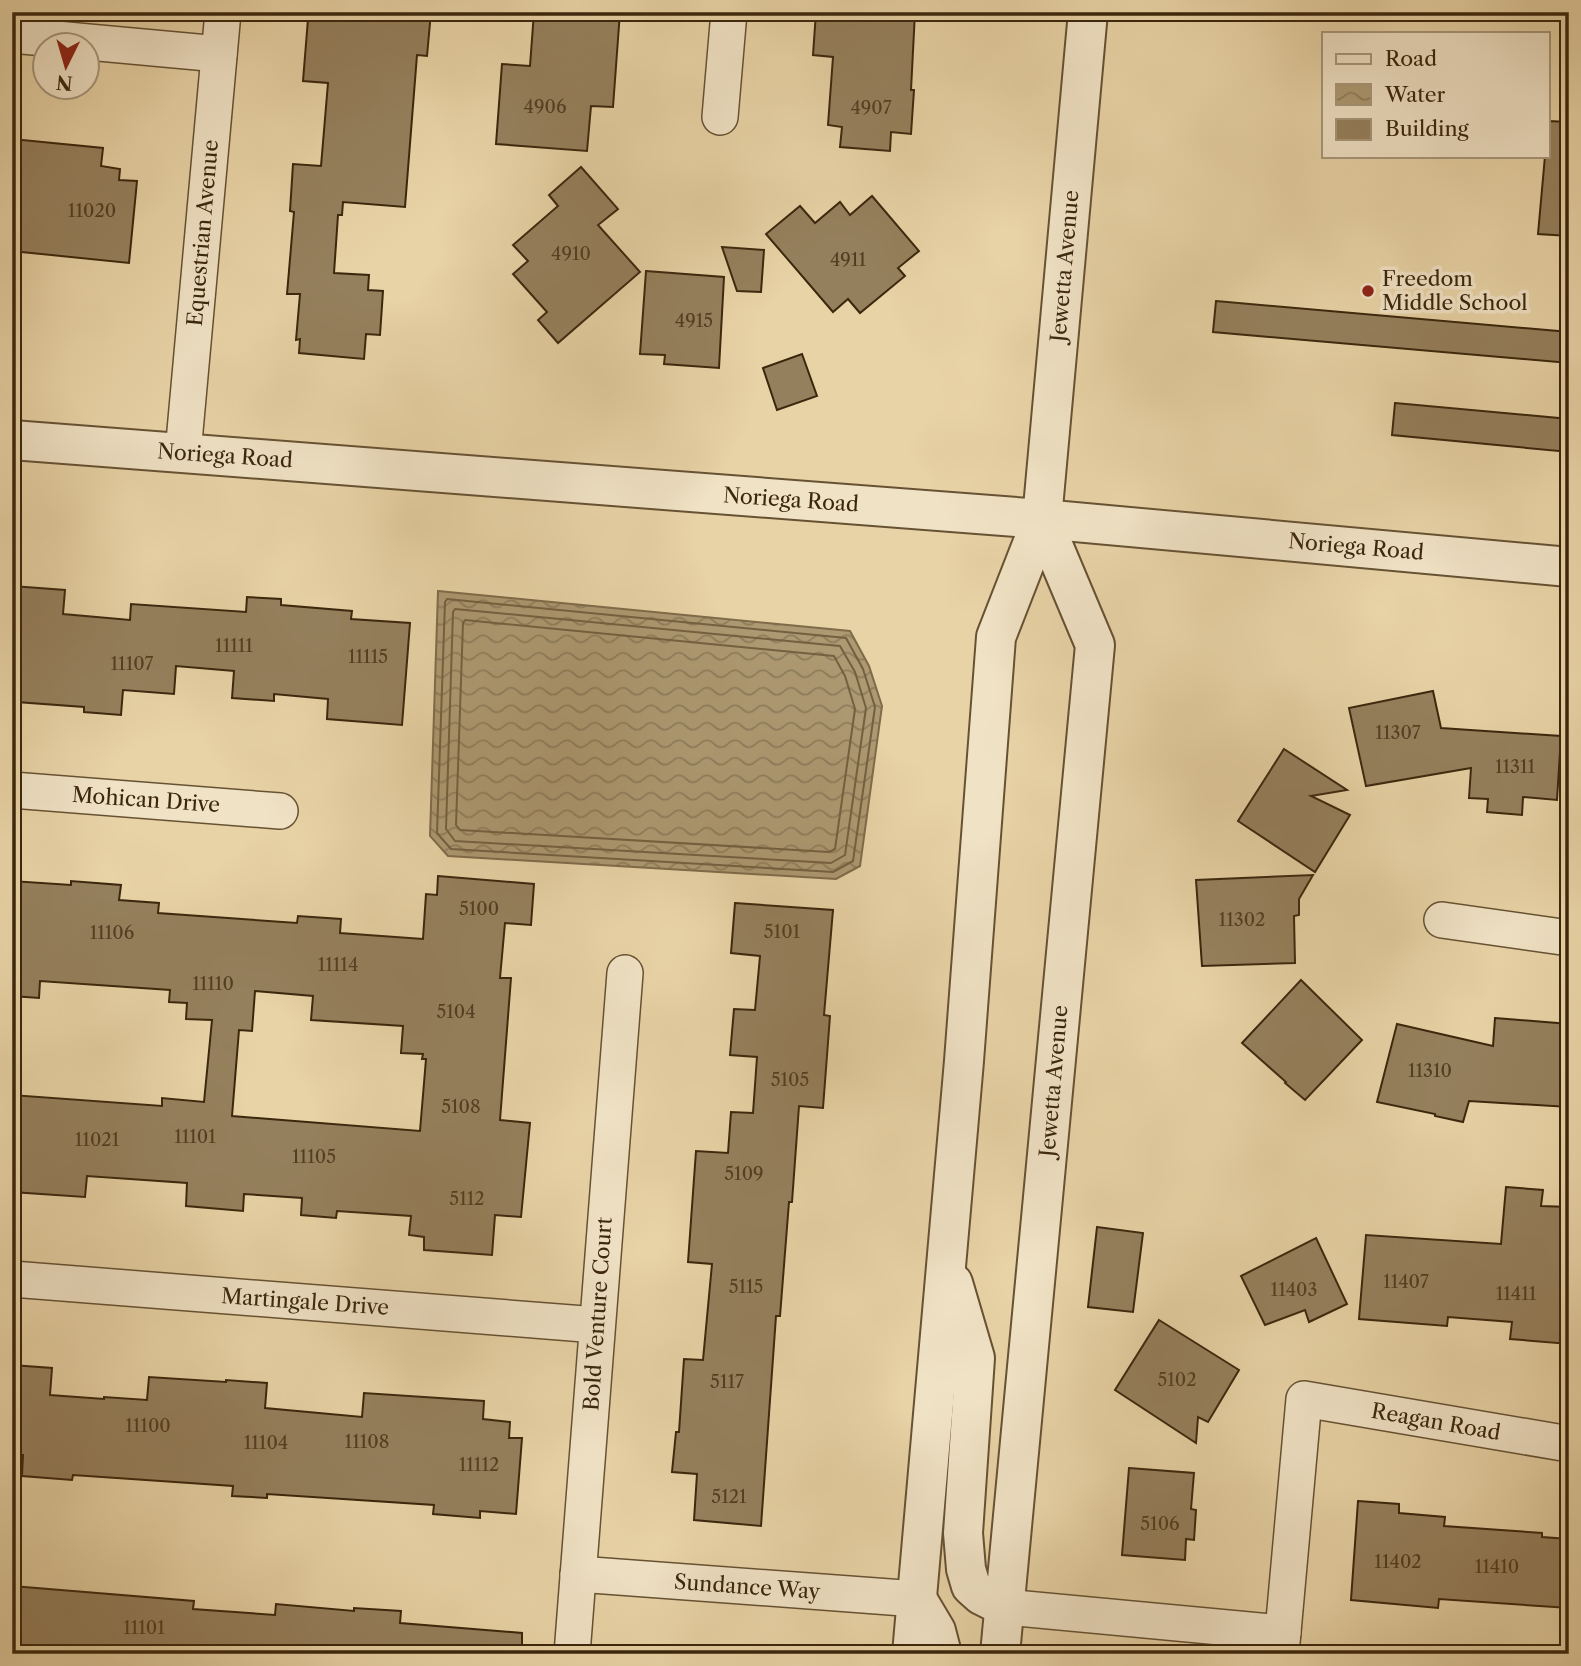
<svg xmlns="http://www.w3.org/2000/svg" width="1581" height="1666" font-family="'Libre Caslon Text',serif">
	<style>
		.water { fill: url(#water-waves); stroke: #7f6b4a; stroke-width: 2 }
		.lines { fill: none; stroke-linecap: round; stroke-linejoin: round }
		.shore { stroke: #746040; stroke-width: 2 }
		.building { fill: #95805d; stroke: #3b270d; stroke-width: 2; fill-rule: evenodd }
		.minor-casing { stroke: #665233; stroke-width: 38 }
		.tertiary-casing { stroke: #665233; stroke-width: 42 }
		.minor { stroke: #f0e2c5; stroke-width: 35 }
		.tertiary { stroke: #f0e2c5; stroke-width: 38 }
		.poi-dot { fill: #8f2418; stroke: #f0e2c5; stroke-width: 2.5 }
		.labels { text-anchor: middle; stroke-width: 7; stroke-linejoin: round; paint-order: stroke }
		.number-label { font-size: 18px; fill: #523d21 }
		.street-label { font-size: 21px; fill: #3b270d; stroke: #f0e2c5 }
		.poi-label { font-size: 21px; fill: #3b270d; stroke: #f0e2c5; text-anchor: start }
	</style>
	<defs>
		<pattern id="water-waves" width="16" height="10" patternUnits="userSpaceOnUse" patternTransform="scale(1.75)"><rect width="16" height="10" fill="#ad9972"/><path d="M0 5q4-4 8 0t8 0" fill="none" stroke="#8e7d5c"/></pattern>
	</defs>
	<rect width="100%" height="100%" fill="#e8d3a6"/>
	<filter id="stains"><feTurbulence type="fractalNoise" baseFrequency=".00286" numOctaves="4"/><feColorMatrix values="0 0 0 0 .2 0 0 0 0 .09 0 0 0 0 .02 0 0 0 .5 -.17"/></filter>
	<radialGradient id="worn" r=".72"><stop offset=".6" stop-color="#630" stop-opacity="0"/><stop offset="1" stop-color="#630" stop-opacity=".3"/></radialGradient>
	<polygon class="water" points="438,591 850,631 869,666 882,706 860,866 836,879 448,856 430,836"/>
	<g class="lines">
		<g class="shore">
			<polygon points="447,599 846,638 863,669 875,707 853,861 833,872 451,849 437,833 445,602"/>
			<polygon points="455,609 840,646 855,672 866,708 845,855 831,863 455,841 446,829 453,612"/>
			<polygon points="465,620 834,656 845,676 855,709 835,849 829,852 460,830 456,825 463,623"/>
		</g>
	</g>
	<g class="building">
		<polygon points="337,12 431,12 427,56 417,55 405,207 343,202 342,215 338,215 334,273 369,275 368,290 383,291 380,335 366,334 364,359 299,353 300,339 296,340 300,294 287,294 294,212 290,211 293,164 321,166 328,83 303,81 308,19 336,21"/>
		<polygon points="534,12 620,12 613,107 591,106 587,151 496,144 502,64 530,66"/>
		<polygon points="816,12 915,12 911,90 914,90 911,134 891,132 890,151 840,147 842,127 828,125 833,57 813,55"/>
		<polygon points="1548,121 1569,122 1569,236 1538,234 1545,156 1548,156"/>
		<polygon points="12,139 103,148 101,166 120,169 119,180 137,181 129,263 12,251"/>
		<polygon points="581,167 618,209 598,225 640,272 558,343 538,320 547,312 513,274 528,261 513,245 558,206 549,195"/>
		<polygon points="872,196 919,251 898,268 905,276 860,313 848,299 833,312 766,234 800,206 815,223 840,202 850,215"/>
		<polygon points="722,247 764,250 761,292 737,291"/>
		<polygon points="646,271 724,277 719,368 664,364 665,355 640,354"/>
		<polygon points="1216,301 1569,332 1569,363 1213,332"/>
		<polygon points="802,354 817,396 777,410 763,368"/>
		<polygon points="1395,403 1569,419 1569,452 1392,435"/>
		<polygon points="12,586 65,590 63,614 130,620 131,604 246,612 247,597 281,599 281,605 352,611 351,619 410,623 402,725 327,719 328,699 274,694 274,701 232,698 234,671 176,666 174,694 123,690 121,715 84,712 84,707 17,702 19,672 12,672"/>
		<polygon points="1433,691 1441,728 1561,736 1557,800 1523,797 1522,815 1487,812 1488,799 1469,798 1471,768 1366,786 1349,708"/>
		<polygon points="1284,749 1347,790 1311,796 1350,815 1315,872 1238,821"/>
		<polygon points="1313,875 1299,899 1299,915 1294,916 1295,963 1202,966 1196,880"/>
		<path d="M438,876L534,884L531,925L505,923L500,978H511L500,1120L530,1123L521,1217L495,1215L492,1255L424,1250V1237L409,1235L411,1216L337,1211L336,1218L301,1215L302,1198L244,1194L243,1211L186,1206L187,1183L87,1176L85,1197L12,1192V1095L162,1106V1098L204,1102L212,1020L186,1019L187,1003L169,1002L170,990L40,981L39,998L12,996V881L71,885V881L121,885L119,900L159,903L158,913L297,923L298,916L341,919L340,933L423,939L426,894L437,895ZM255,991L313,996L311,1020L403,1026L401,1053L423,1054L422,1059H426L420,1131L232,1116L239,1030L252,1031Z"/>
		<polygon points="735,903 833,910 824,1015 830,1016 823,1108 799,1106 792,1202 789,1202 780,1316 776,1316 761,1526 694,1520 697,1474 672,1472 676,1432 679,1432 684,1359 703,1360 712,1264 688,1262 696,1151 728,1153 731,1112 753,1113 757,1057 730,1055 734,1009 755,1010 760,956 731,953"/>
		<polygon points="1301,980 1362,1040 1305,1100 1285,1083 1286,1082 1242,1043"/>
		<polygon points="1495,1018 1569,1024 1569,1107 1469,1101 1463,1122 1435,1116 1435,1114 1377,1102 1397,1024 1493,1046"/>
		<polygon points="1506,1187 1543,1190 1541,1206 1569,1207 1569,1344 1510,1339 1512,1322 1448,1317 1447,1326 1359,1319 1366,1235 1501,1244"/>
		<polygon points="1097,1227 1143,1233 1133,1312 1088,1307"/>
		<polygon points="1316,1238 1347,1304 1309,1322 1305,1310 1265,1325 1241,1276"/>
		<polygon points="1159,1320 1239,1370 1208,1422 1198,1417 1196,1443 1115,1390"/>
		<polygon points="12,1365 52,1368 50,1395 104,1399 104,1397 147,1400 149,1377 226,1382 226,1380 267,1383 265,1408 362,1417 364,1393 484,1401 483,1419 510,1422 509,1438 522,1438 516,1514 480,1511 480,1518 433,1514 434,1505 267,1494 267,1498 232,1496 233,1486 73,1475 72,1480 22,1476 23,1455 12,1455"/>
		<polygon points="1129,1468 1194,1473 1191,1509 1196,1510 1194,1540 1186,1539 1185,1560 1122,1555"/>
		<polygon points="1358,1501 1399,1504 1399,1513 1445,1517 1444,1526 1542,1533 1542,1537 1569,1539 1569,1608 1439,1599 1438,1608 1351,1600"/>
		<polygon points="12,1586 194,1601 193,1609 275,1615 276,1604 354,1611 354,1608 401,1611 400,1623 522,1633 522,1654 12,1654"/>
	</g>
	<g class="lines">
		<g class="minor-casing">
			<g id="minor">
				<polyline points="12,35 219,54"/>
				<polyline points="720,117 729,12"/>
				<polyline points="183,453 223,12"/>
				<polyline points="12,790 280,811"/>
				<polyline points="1442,920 1569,938"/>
				<polyline points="12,1279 597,1325"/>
				<polyline points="578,1574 917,1599"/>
				<polyline points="1005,1607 1283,1633"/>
				<polyline points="572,1654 625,973"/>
				<polyline points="1281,1654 1304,1399 1569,1444"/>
			</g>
		</g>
		<g class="tertiary-casing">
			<g id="tertiary">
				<polyline points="12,440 1042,519 1569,567"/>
				<polyline points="953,1283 975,1358 963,1533 966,1569 971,1586 981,1595 1005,1607"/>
				<polyline points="917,1599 936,1631 942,1654"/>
				<polyline points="912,1654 964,1061 996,637 1042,519 1088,12"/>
				<polyline points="1000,1654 1095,645 1042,519"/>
			</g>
		</g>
		<use href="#minor" class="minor"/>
		<use href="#tertiary" class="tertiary"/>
	</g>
	<circle class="poi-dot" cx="1368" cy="291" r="7"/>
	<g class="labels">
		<g class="number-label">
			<text x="545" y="113">4906</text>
			<text x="871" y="114">4907</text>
			<text x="92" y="217">11020</text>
			<text x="571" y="260">4910</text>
			<text x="848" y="266">4911</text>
			<text x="694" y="327">4915</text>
			<text x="234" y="652">11111</text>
			<text x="368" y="663">11115</text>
			<text x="132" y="670">11107</text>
			<text x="1398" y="739">11307</text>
			<text x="1515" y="773">11311</text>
			<text x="479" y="915">5100</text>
			<text x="1242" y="926">11302</text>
			<text x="782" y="938">5101</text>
			<text x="112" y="939">11106</text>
			<text x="338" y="971">11114</text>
			<text x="213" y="990">11110</text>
			<text x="456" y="1018">5104</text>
			<text x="1430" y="1077">11310</text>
			<text x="790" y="1086">5105</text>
			<text x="461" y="1113">5108</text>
			<text x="195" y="1143">11101</text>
			<text x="97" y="1146">11021</text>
			<text x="314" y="1163">11105</text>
			<text x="744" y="1180">5109</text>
			<text x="467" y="1205">5112</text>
			<text x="1406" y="1288">11407</text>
			<text x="746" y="1293">5115</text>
			<text x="1294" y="1296">11403</text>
			<text x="1516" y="1300">11411</text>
			<text x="1177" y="1386">5102</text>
			<text x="727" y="1388">5117</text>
			<text x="148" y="1432">11100</text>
			<text x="367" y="1448">11108</text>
			<text x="266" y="1449">11104</text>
			<text x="479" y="1471">11112</text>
			<text x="729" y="1503">5121</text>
			<text x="1160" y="1530">5106</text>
			<text x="1398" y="1568">11402</text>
			<text x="1497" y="1573">11410</text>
			<text x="144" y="1634">11101</text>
		</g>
		<g class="street-label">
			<text transform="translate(203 233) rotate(-85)" y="7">Equestrian Avenue</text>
			<text transform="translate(1065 266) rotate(-85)" y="7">Jewetta Avenue</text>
			<text transform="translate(225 456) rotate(4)" y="7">Noriega Road</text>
			<text transform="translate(791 500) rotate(4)" y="7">Noriega Road</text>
			<text transform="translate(1356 547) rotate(5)" y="7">Noriega Road</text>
			<text transform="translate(146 800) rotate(4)" y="7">Mohican Drive</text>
			<text transform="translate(1054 1081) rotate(-85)" y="7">Jewetta Avenue</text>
			<text transform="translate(305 1302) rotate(4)" y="7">Martingale Drive</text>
			<text transform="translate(598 1314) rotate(-86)" y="7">Bold Venture Court</text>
			<text transform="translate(1436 1422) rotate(10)" y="7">Reagan Road</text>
			<text transform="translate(747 1587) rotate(4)" y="7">Sundance Way</text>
		</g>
		<g class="poi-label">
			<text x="1382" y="286">Freedom<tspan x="1382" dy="24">Middle School</tspan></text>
		</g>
	</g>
	<rect width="1581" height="1666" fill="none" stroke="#e8d3a6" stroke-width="42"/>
	<rect x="14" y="14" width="1553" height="1638" fill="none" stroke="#3b270d" stroke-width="3.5"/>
	<rect x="21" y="21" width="1539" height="1624" fill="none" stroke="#3b270d" stroke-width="2"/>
	<rect x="1322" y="32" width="228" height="126" fill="#f0e2c5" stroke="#a8977b" stroke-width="2"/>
	<rect x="1336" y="54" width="35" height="10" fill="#f0e2c5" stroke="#a8977b" stroke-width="2"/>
	<text x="1385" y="66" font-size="21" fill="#3b270d">Road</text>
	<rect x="1336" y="84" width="35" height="21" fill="url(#water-waves)" stroke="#a8977b" stroke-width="2"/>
	<text x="1385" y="102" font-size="21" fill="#3b270d">Water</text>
	<rect x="1336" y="119" width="35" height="21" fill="#95805d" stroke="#a8977b" stroke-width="2"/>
	<text x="1385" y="136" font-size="21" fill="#3b270d">Building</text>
	<g transform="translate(66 66) rotate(185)"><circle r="33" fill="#f0e2c5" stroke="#a8977b" stroke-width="2"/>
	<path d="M0-5L12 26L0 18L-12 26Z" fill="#8f2418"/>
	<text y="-10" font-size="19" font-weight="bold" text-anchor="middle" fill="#3b270d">N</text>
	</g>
	<rect width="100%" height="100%" filter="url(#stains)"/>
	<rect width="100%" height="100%" fill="url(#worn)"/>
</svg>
